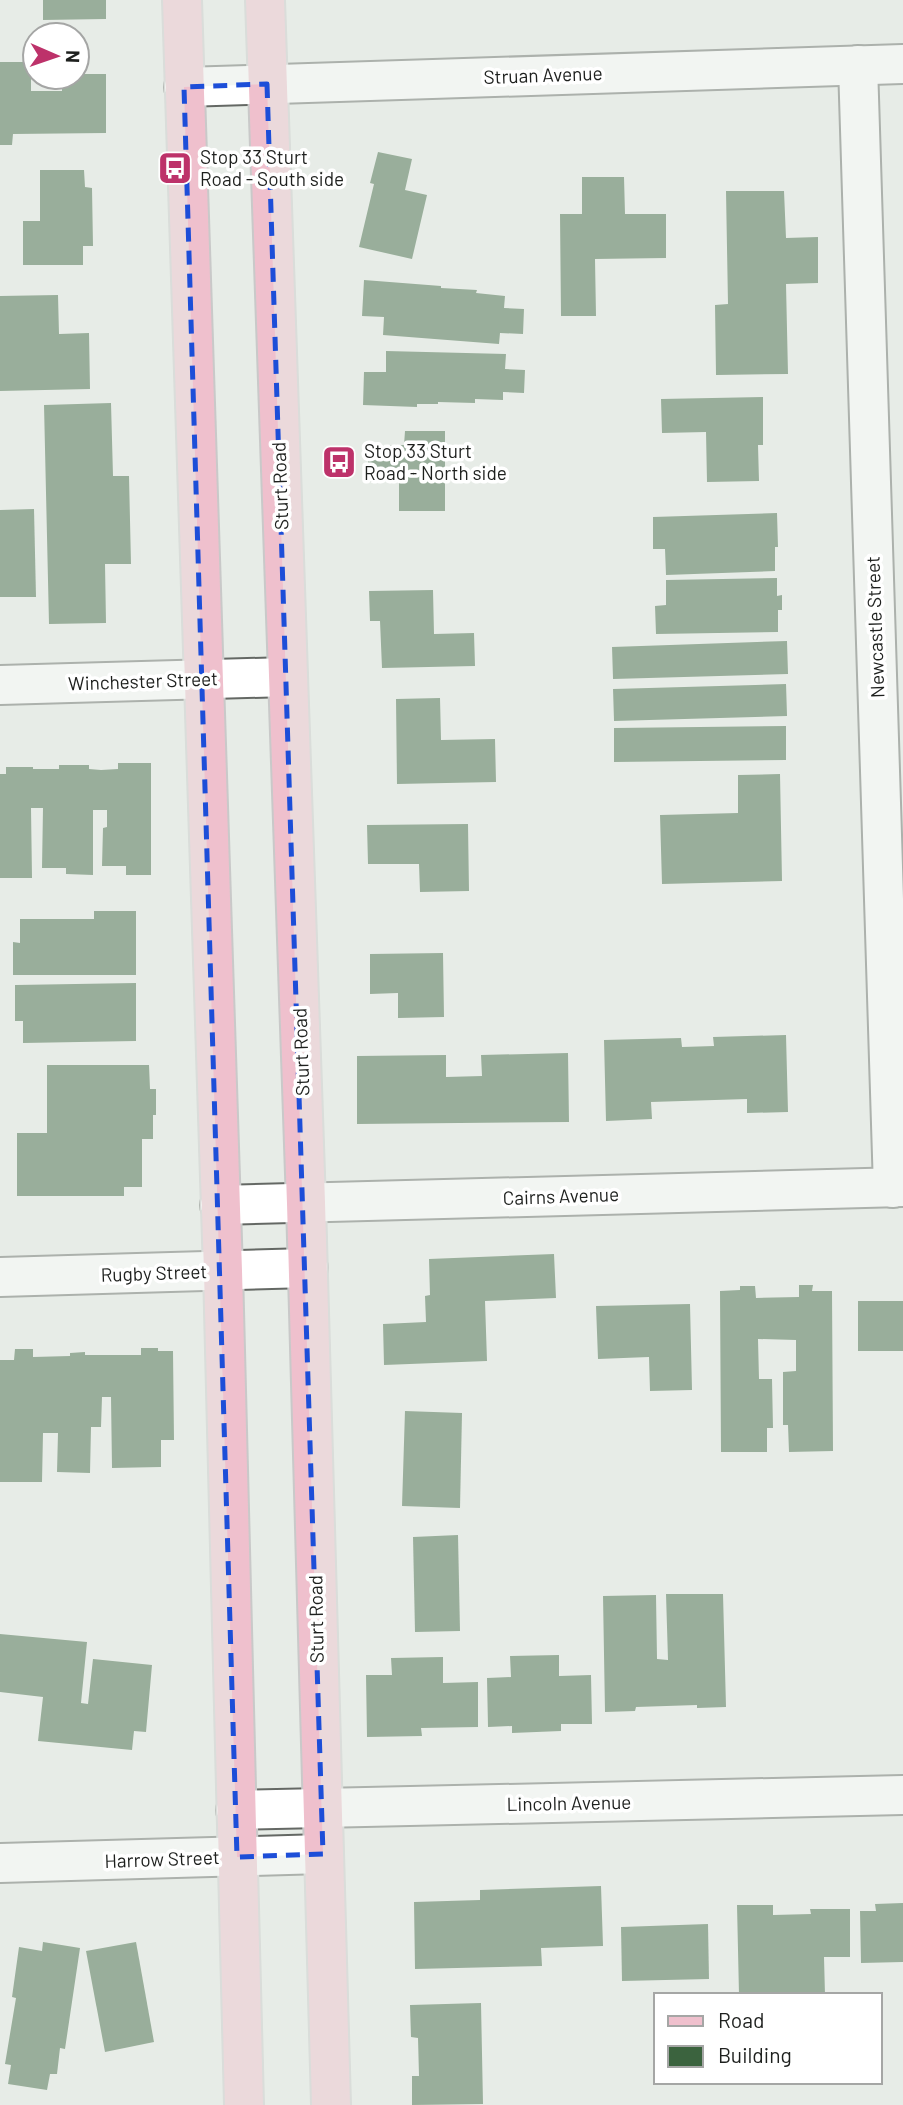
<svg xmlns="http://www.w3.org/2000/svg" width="903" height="2105" font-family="Barlow,sans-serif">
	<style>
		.building { fill: #3b633e }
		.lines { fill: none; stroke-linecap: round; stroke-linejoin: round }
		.minor-casing { stroke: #646864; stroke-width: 42 }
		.major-casing { stroke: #c9c9c9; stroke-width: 42 }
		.minor { stroke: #fff; stroke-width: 38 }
		.major { stroke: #efc0cd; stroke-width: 38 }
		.marked { fill: none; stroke: #1d4ed8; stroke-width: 5; stroke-dasharray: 14 9; stroke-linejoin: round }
		.labels { text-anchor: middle; stroke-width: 7; stroke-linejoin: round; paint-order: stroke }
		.street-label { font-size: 19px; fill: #1e201e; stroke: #fff }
		.poi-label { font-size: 19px; fill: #1e201e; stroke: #fff; text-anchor: start }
	</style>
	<rect width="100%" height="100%" fill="#e7ece7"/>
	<g class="building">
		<polygon points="43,0 106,0 106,19 43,20"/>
		<polygon points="77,57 82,57 82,74 106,74 106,133 13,134 12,145 0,145 0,62 31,62 31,91 62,91 62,77 77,77"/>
		<polygon points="378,152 412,159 405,190 427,195 412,259 359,247 374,184 370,183"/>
		<polygon points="40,170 84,170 85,187 92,188 93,246 83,246 83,265 23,265 23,221 40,221"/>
		<polygon points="582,177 624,177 625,214 666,214 666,258 595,259 596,316 561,316 560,214 582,214"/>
		<polygon points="726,191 784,191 786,238 818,237 818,283 786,284 788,374 716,375 715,305 728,304"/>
		<polygon points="364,280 441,286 441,288 477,290 476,293 505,296 504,308 524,309 523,334 500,333 499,344 383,335 384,317 362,316"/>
		<polygon points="58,295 59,334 89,333 90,389 0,391 0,296"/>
		<polygon points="386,351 506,354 505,369 525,370 524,393 503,392 503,400 475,399 475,403 438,402 438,404 417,404 417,407 363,405 364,372 386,372"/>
		<polygon points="763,397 763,445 758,445 759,481 707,482 706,432 662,433 661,399"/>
		<polygon points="111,403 113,476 129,476 131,564 105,564 106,623 49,624 44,405"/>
		<polygon points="405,431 445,431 445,511 399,511 399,482 368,482 368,445 404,445"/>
		<polygon points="34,509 36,597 0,597 0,510"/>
		<polygon points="777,513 778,547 775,547 775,571 666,575 665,549 653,549 653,517"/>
		<polygon points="777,578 777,596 782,595 782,610 778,610 778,632 656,634 655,606 666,605 666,580"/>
		<polygon points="433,590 434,634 474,633 475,666 382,668 380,621 370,621 369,591"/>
		<polygon points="787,641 788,674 613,679 612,647"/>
		<polygon points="786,684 787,716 614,721 613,689"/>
		<polygon points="440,698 441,740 495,739 496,782 397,784 396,699"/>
		<polygon points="786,726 786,760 614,762 614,728"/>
		<polygon points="118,763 151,763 151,875 126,875 126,866 102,866 103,828 107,827 107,810 93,810 93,875 66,874 66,868 42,868 43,808 31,808 32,878 0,878 0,774 6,774 6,767 33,767 33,769 59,769 59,765 89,765 89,769 101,770 118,769"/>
		<polygon points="780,774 782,881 662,884 660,815 738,813 738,775"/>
		<polygon points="468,824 469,891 420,892 419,864 368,864 367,825"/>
		<polygon points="94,911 136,911 136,975 13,975 13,942 20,943 20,919 94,919"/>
		<polygon points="443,953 444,1017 398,1018 398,993 370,994 370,954"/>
		<polygon points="136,983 136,1041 23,1043 23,1021 15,1021 15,985"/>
		<polygon points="786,1035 788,1112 747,1113 747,1099 651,1102 652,1119 606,1121 604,1040 681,1038 682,1047 714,1046 713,1037"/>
		<polygon points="568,1053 569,1122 357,1124 357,1056 446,1055 446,1077 482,1076 481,1055"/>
		<polygon points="47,1065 149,1065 150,1089 156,1089 156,1115 153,1115 153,1139 142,1139 142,1187 124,1187 124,1196 17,1196 17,1133 47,1133"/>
		<polygon points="554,1254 556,1298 485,1301 487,1361 384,1365 383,1324 426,1322 425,1296 430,1295 429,1259"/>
		<polygon points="799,1285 813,1285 812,1291 832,1291 833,1451 789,1452 788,1425 783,1425 783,1372 796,1371 796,1340 758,1339 759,1379 772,1379 773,1428 767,1428 767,1452 721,1452 720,1291 740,1290 740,1286 755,1286 756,1298 799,1297"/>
		<rect x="858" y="1301" width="45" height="50"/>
		<polygon points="690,1304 692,1390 650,1391 649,1357 598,1359 596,1306"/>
		<polygon points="141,1348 158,1348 158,1351 173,1351 174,1440 161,1440 161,1467 112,1468 111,1397 102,1397 101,1427 91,1427 90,1473 57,1472 58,1433 43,1433 42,1482 0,1482 0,1360 14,1360 15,1349 33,1349 33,1357 70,1356 70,1353 85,1352 85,1355 141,1355"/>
		<polygon points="405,1411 462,1413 460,1508 402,1506"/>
		<polygon points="458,1535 460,1631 415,1632 413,1537"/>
		<polygon points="666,1594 723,1594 726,1707 697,1708 697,1705 636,1707 635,1711 605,1712 603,1596 656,1595 657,1659 668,1660"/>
		<polygon points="0,1634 87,1642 81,1703 88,1704 93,1659 152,1665 146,1732 134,1731 132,1750 38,1741 43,1697 0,1692"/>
		<polygon points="559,1655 559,1676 591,1675 592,1724 561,1724 561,1731 512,1733 512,1726 488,1727 487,1678 511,1677 510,1656"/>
		<polygon points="443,1657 443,1683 478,1682 478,1727 421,1728 422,1736 367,1737 366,1675 392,1675 391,1658"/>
		<polygon points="601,1886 603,1946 541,1948 542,1966 415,1969 414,1902 480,1900 480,1890"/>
		<polygon points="903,1903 903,1962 861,1963 860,1911 876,1911 875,1904"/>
		<polygon points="737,1905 773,1905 773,1915 811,1914 810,1909 850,1909 850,1957 824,1957 825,1995 739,1995"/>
		<polygon points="708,1924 709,1979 622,1981 621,1927"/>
		<polygon points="43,1942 80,1948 65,2049 60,2048 57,2074 50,2074 47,2090 8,2084 11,2065 5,2064 16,1998 12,1997 19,1947 42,1951"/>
		<polygon points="136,1942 154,2042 105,2052 86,1951"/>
		<polygon points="481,2003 483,2104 412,2105 412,2076 419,2076 418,2038 411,2037 410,2005"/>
	</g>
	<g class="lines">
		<g class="minor-casing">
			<g id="minor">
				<polyline points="858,65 893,1188"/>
				<polyline points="184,87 903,64"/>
				<polyline points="0,685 287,677"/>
				<polyline points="220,1205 903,1187"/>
				<polyline points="0,1277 308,1268"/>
				<polyline points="236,1810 903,1795"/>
				<polyline points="0,1863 323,1854"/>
			</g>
		</g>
		<g class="major-casing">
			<g id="major">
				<polyline points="182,0 223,1271 244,2105"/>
				<polyline points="265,0 306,1203 331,2105"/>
			</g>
		</g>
		<use href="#minor" class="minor"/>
		<use href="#major" class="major"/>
	</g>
	<path d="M0 0H903V2105H0ZM267,84L323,1854L237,1857L184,87Z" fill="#e7ece7" fill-opacity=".55" fill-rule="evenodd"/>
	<path class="marked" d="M267,84L323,1854L237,1857L184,87Z"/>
	<defs>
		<g id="bus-square" transform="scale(1.75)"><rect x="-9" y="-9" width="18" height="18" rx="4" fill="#bd326a" stroke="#fff"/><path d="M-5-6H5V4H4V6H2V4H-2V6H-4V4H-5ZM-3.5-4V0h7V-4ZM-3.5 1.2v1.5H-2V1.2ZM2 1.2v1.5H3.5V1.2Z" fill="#fff"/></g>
	</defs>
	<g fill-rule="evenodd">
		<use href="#bus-square" x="175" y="168"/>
		<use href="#bus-square" x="339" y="462"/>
	</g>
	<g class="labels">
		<g class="street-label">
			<text transform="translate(543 75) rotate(-2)" y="7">Struan Avenue</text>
			<text transform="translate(280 486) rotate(-92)" y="7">Sturt Road</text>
			<text transform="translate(875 627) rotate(-92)" y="7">Newcastle Street</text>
			<text transform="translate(143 681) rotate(-2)" y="7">Winchester Street</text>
			<text transform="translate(301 1052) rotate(-92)" y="7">Sturt Road</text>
			<text transform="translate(561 1196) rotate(-2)" y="7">Cairns Avenue</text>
			<text transform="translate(154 1273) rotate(-2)" y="7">Rugby Street</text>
			<text transform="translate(316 1619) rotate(-91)" y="7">Sturt Road</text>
			<text transform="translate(569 1803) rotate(-1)" y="7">Lincoln Avenue</text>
			<text transform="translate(162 1859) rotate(-2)" y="7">Harrow Street</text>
		</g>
		<g class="poi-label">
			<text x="200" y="164">Stop 33 Sturt<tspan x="200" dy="22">Road - South side</tspan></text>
			<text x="364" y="458">Stop 33 Sturt<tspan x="364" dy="22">Road - North side</tspan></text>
		</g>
	</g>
	<rect x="654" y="1993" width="228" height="91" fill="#ffffff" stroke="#a5a6a5" stroke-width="2"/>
	<rect x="668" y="2016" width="35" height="10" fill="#efc0cd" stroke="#a5a6a5" stroke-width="2"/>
	<text x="718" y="2028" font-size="21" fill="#1e201e">Road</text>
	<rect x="668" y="2046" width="35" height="21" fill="#3b633e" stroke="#a5a6a5" stroke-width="2"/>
	<text x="718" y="2063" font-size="21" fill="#1e201e">Building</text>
	<g transform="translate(56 56) rotate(92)"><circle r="33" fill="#ffffff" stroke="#a5a6a5" stroke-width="2"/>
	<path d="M0-5L12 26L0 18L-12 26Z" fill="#bd326a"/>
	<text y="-10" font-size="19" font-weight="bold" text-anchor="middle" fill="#1e201e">N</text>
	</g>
</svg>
